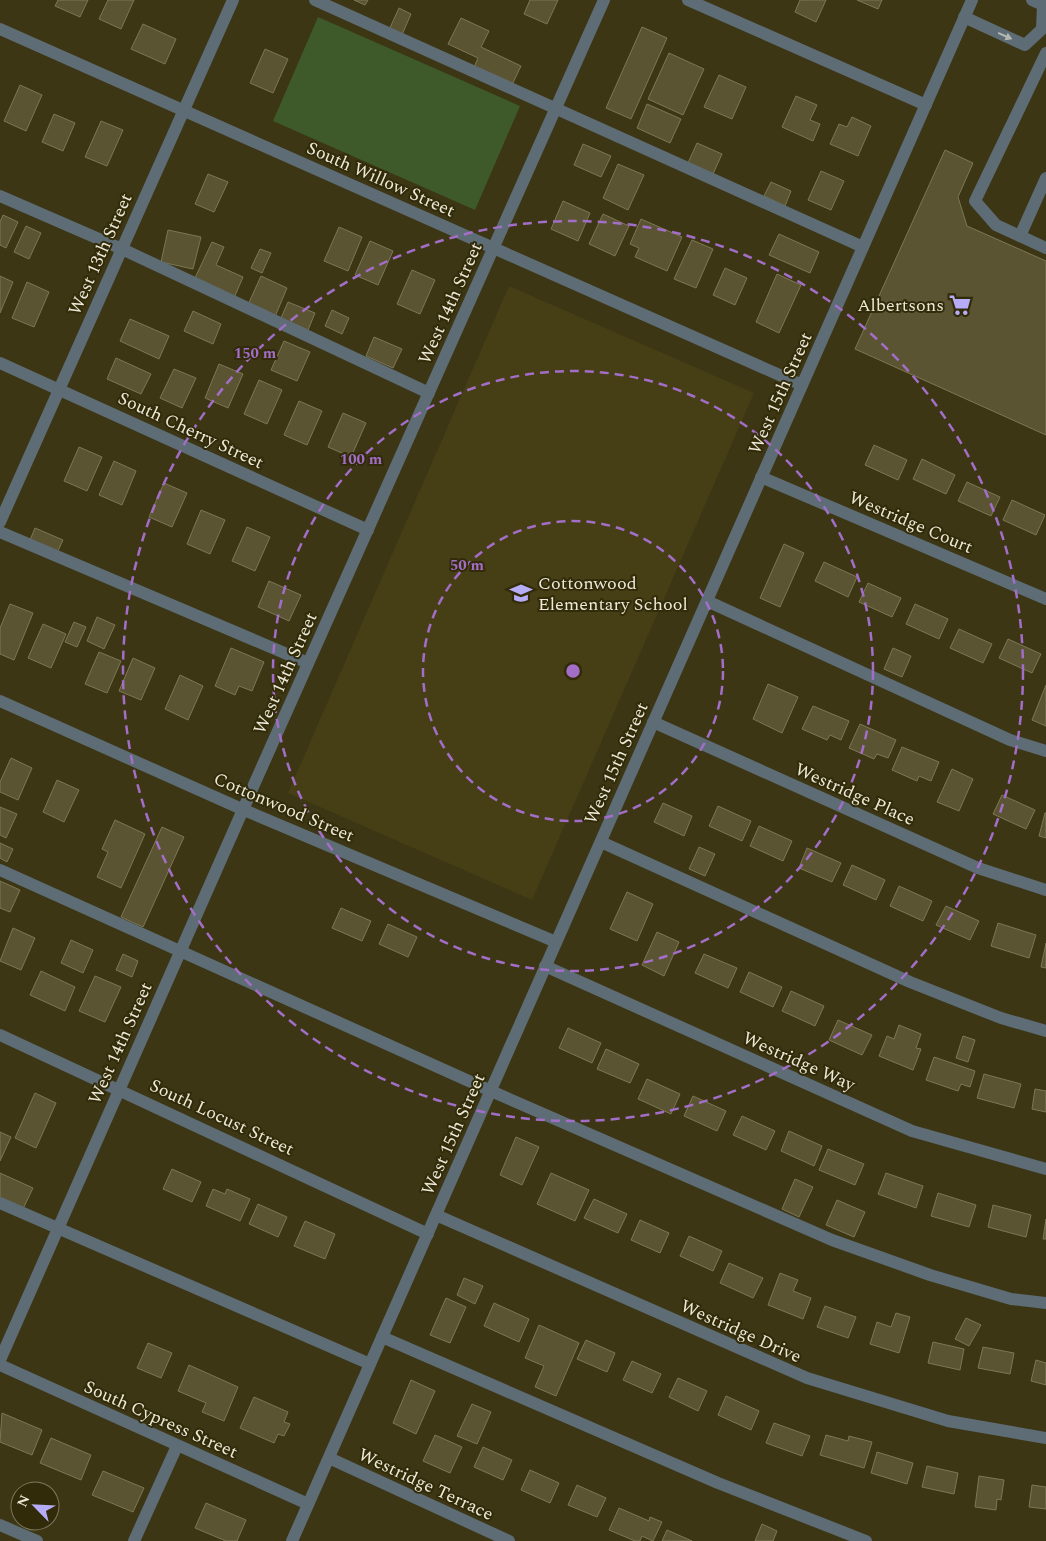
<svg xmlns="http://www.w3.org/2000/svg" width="1046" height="1541" font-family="Spectral,serif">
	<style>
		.built { fill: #463e15 }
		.green { fill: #3e5a2b }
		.building { fill: #5a5433; stroke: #7d7755 }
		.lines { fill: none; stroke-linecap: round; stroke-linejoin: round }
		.minor { stroke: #5d6c75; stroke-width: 12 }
		.oneway { fill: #b3b7b0 }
		.ring { fill: none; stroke: #a36ec7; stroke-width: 2.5; stroke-dasharray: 9 6 }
		.labels { text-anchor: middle; stroke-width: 4; stroke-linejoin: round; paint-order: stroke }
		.street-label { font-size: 18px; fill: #ede9d7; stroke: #322b0a }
		.poi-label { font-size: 18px; fill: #ede9d7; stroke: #322b0a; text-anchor: end }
		.centre { fill: #a36ec7; stroke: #322b0a; stroke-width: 2.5 }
		.ring-label { font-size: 15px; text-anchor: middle; font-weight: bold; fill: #a36ec7; stroke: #322b0a; stroke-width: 4; stroke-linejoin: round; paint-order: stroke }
	</style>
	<rect width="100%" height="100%" fill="#3c3615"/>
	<polygon class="built" points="509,286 754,393 532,900 288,793"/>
	<polygon class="green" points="318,17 520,106 475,210 273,121"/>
	<g class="building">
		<polygon points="58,0 88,0 80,17 55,6"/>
		<polygon points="108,0 134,0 121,29 99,19"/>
		<polygon points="354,0 368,0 365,5"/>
		<polygon points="530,0 558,0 547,24 524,14"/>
		<polygon points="800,0 826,0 816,22 795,12"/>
		<polygon points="857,0 882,0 878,9"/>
		<polygon points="399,8 411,14 401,37 388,32"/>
		<polygon points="461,18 489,31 481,47 521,66 511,87 473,70 478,58 448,44"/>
		<polygon points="143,24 176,39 165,64 131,49"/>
		<polygon points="642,27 667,38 631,119 606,108"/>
		<polygon points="265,49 288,59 273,93 250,83"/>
		<polygon points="669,53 704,69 683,115 648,99"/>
		<polygon points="719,75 746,87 732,119 704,107"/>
		<polygon points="20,85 42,95 26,131 4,121"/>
		<polygon points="796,96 817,105 810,120 820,124 813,141 782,127"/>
		<polygon points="647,104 681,119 670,143 637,128"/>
		<polygon points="54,114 75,123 63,151 42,142"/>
		<polygon points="852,117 871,126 858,156 830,144 839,124 847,127"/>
		<polygon points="101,121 123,130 107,166 85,157"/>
		<polygon points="697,143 722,154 713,174 688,163"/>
		<polygon points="583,144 611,156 601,177 574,165"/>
		<polygon points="945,150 973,163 958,197 967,226 1046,261 1046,435 855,349"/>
		<polygon points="618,164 644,175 628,210 603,198"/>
		<polygon points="821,171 844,181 831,210 808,200"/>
		<polygon points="208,174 228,182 214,212 195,204"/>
		<polygon points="771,182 791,191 785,206 764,196"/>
		<polygon points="563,201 590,213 578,241 551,229"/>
		<polygon points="603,214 629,226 615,256 589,244"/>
		<polygon points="3,215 18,222 6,248 0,245 0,222"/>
		<polygon points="641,219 682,237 667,271 635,257 639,248 630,244"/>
		<polygon points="26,226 41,233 29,259 14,252"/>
		<polygon points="339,227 362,237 348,271 324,261"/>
		<polygon points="168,230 201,237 193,269 161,262"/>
		<polygon points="779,234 819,252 810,273 769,255"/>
		<polygon points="692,240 713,249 696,288 674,279"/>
		<polygon points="370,241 393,251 378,285 355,275"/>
		<polygon points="212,242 224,247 216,265 243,277 234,298 194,280"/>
		<polygon points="260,249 271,253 262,273 251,268"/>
		<polygon points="725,268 747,278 735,305 713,295"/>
		<polygon points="412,270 435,280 420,314 397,304"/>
		<polygon points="777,274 801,285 779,333 756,322"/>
		<polygon points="0,276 13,282 0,313"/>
		<polygon points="261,276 287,288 274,319 247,307"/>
		<polygon points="27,282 49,292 34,327 12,318"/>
		<polygon points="288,302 315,313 308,330 281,318"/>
		<polygon points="332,310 349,318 342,334 325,326"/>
		<polygon points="193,311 221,324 213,344 184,331"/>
		<polygon points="130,319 169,336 159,359 120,341"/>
		<polygon points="374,337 402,349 393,368 366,356"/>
		<polygon points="284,341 310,352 297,381 271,370"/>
		<polygon points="116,358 151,374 141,394 107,379"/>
		<polygon points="219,364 243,374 228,408 205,398"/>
		<polygon points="174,369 196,378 182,408 160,398"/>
		<polygon points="259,380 282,390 267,424 244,414"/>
		<polygon points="299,401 322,411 307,445 284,435"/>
		<polygon points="343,413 366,423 351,457 328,447"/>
		<polygon points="874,445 907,460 898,480 865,465"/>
		<polygon points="79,447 102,457 87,491 64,481"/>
		<polygon points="922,459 955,475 946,494 913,479"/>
		<polygon points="114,461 136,471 122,505 99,495"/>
		<polygon points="967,482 1000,497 991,516 958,501"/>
		<polygon points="164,483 187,493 172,527 149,517"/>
		<polygon points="1012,500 1045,515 1036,535 1003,520"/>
		<polygon points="201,510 225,520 210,554 187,544"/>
		<polygon points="247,527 270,537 255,571 232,561"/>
		<polygon points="35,528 63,540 57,553 30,540"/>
		<polygon points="784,544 804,553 780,607 760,598"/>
		<polygon points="824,562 857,577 848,597 815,581"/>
		<polygon points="269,581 301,595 289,621 258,607"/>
		<polygon points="868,583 901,598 892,617 859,602"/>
		<polygon points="10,604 33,613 14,660 0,654 0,628"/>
		<polygon points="915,604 948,619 939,639 906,624"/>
		<polygon points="97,617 115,625 104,649 87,641"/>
		<polygon points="74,622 86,627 77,647 65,642"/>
		<polygon points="43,624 66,634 51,668 28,658"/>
		<polygon points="959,629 992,644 983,663 950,648"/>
		<polygon points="1008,639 1041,654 1032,673 999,658"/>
		<polygon points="231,648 264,662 252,691 239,686 235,695 215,686"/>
		<polygon points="893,648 911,656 902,677 884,669"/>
		<polygon points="99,652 121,661 107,693 85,684"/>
		<polygon points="133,658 155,668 141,700 119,691"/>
		<polygon points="180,675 203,686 188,720 165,709"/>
		<polygon points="768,684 798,697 782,733 753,719"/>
		<polygon points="1046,685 1046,726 1032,720"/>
		<polygon points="813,706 849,721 841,740 830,735 827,740 802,729"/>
		<polygon points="860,724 896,740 888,758 877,754 874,759 849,748"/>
		<polygon points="902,747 939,762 931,781 919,776 917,781 892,770"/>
		<polygon points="11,758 32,768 18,800 0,792 0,782"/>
		<polygon points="952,769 973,779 959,811 937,802"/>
		<polygon points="57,780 79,790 64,822 43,812"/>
		<polygon points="1002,795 1035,810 1026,829 993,814"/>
		<polygon points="663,803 692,816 684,836 654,822"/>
		<polygon points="718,806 751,821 742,841 709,826"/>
		<polygon points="0,807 17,814 6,838 0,835"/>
		<polygon points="1045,813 1046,813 1046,838 1039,836"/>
		<polygon points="115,820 145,834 121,888 97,877 108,852 102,849"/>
		<polygon points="759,826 792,841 783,861 750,846"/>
		<polygon points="162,827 184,837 143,927 121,917"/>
		<polygon points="0,843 13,849 7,862 0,858"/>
		<polygon points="699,847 715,854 705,876 689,869"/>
		<polygon points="807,848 841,863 832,882 799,868"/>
		<polygon points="852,865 885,880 876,900 843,885"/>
		<polygon points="0,881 20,890 10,912 0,908"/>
		<polygon points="899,886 932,901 923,921 890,906"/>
		<polygon points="627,892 653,904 637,941 610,929"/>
		<polygon points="946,906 979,921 970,940 936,925"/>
		<polygon points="341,908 371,921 362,941 332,928"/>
		<polygon points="998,923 1036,935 1029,958 991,946"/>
		<polygon points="388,924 417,937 408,957 379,944"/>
		<polygon points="13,928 35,938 21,970 0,961"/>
		<polygon points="657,932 679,942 664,976 642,965"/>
		<polygon points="71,940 93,950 83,973 61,963"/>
		<polygon points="1046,943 1046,968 1041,967"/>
		<polygon points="123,954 138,961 132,977 116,970"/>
		<polygon points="704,954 737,968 728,988 695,973"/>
		<polygon points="41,971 75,987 65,1011 30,995"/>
		<polygon points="749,972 782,987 773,1007 740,992"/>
		<polygon points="95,976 121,987 105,1022 79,1011"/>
		<polygon points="791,991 824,1006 815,1026 782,1011"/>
		<polygon points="838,1020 872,1035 862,1055 829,1040"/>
		<polygon points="899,1025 921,1034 916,1048 921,1049 913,1070 879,1056 887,1036 894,1039"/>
		<polygon points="568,1028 601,1043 592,1063 559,1048"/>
		<polygon points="963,1036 975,1040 968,1062 956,1058"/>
		<polygon points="606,1049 639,1064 630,1083 597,1069"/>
		<polygon points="934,1057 975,1071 970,1087 961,1084 958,1091 926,1080"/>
		<polygon points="984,1074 1021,1084 1014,1108 977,1098"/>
		<polygon points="647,1079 680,1094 671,1114 638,1099"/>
		<polygon points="1035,1089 1046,1091 1046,1112 1032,1109"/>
		<polygon points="35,1093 56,1103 36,1148 15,1138"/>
		<polygon points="693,1096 726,1111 717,1131 684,1116"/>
		<polygon points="742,1116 775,1131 766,1150 733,1135"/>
		<polygon points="789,1131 822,1146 814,1166 781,1151"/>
		<polygon points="0,1132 11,1137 0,1161"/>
		<polygon points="516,1137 539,1147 522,1185 500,1175"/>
		<polygon points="828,1149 864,1164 855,1185 819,1170"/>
		<polygon points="172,1169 201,1182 192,1202 163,1189"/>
		<polygon points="0,1173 33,1188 22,1211 0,1201"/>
		<polygon points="551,1173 589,1190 575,1221 537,1204"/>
		<polygon points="886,1173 923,1186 916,1208 878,1194"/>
		<polygon points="795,1179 813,1187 799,1217 782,1209"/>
		<polygon points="213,1189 225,1194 227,1189 250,1199 240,1221 206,1206"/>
		<polygon points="938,1193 976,1205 969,1227 931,1216"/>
		<polygon points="594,1199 627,1214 618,1233 584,1218"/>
		<polygon points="837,1200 865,1212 854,1237 826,1225"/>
		<polygon points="258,1204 287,1217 278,1237 249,1224"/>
		<polygon points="993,1205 1031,1215 1026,1237 988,1227"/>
		<polygon points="1046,1219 1046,1239 1043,1239"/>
		<polygon points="640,1220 669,1233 660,1253 631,1240"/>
		<polygon points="305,1221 335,1234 325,1259 294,1246"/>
		<polygon points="689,1236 722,1251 713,1271 680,1256"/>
		<polygon points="729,1263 763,1278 753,1298 720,1283"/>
		<polygon points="780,1273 798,1280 793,1291 811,1298 803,1319 768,1305"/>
		<polygon points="464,1278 483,1286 475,1304 457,1295"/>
		<polygon points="446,1298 466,1307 450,1343 430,1335"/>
		<polygon points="494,1303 529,1319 519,1342 484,1326"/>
		<polygon points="825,1306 856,1317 848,1338 817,1327"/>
		<polygon points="896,1313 910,1317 899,1353 870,1344 877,1322 891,1327"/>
		<polygon points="966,1318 981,1325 969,1346 955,1339"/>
		<polygon points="539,1325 579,1343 556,1396 535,1387 544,1366 525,1358"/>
		<polygon points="586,1340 615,1353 607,1372 577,1359"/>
		<polygon points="933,1342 964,1349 960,1370 928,1363"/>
		<polygon points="148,1343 172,1353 161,1378 137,1368"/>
		<polygon points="983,1347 1014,1353 1010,1374 978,1368"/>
		<polygon points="1036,1360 1046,1363 1046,1385 1031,1381"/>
		<polygon points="632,1361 661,1374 652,1393 623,1380"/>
		<polygon points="189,1365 238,1387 224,1421 202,1412 206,1403 178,1391"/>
		<polygon points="678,1378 707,1391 698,1411 669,1397"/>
		<polygon points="411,1380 435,1391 416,1434 393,1423"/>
		<polygon points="726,1396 759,1411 751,1430 718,1415"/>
		<polygon points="254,1397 288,1412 284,1422 290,1424 284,1436 278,1434 274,1443 240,1428"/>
		<polygon points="472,1404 491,1412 477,1444 457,1436"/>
		<polygon points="2,1413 42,1430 32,1455 0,1442"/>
		<polygon points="774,1423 810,1436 802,1456 766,1443"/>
		<polygon points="435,1435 462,1447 450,1473 423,1461"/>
		<polygon points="826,1435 848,1441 849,1436 872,1442 864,1468 820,1455"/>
		<polygon points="51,1438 91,1455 81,1480 40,1463"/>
		<polygon points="483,1447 512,1460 503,1480 474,1467"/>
		<polygon points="877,1452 913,1463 907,1484 871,1473"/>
		<polygon points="927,1466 958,1473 954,1494 922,1487"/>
		<polygon points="530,1470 559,1483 550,1503 521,1490"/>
		<polygon points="103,1471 144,1488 133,1512 92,1495"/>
		<polygon points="979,1476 1004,1480 1001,1500 997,1499 996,1510 975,1507"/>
		<polygon points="577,1485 606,1498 597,1517 568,1505"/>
		<polygon points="1032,1485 1046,1487 1046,1509 1029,1507"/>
		<polygon points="206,1503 246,1520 237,1541 226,1541 195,1528"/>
		<polygon points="619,1508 649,1521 650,1517 662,1522 653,1541 642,1536 640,1541 635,1541 609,1530"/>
		<polygon points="762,1524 777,1531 773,1541 755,1541"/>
		<polygon points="667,1530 692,1541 662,1541"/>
	</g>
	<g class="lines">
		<g class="minor">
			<polyline points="315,0 863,247"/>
			<polyline points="688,0 926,105"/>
			<polyline points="964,17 1025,45 1042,29 1043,5 1032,0"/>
			<polyline points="0,29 802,385"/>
			<polyline points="1046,53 975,201 996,225 1046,248"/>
			<polyline points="0,196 122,249 429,393"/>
			<polyline points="1020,236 1046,178"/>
			<polyline points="0,363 368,530"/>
			<polyline points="761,477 1046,599"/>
			<polyline points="0,522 233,0"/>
			<polyline points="0,532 308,663"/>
			<polyline points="707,601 1010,740 1046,751"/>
			<polyline points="0,701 244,810 556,942"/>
			<polyline points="653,722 978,868 1046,890"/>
			<polyline points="601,842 910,982 1001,1018 1046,1031"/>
			<polyline points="0,870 491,1091 832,1240 930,1275 1011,1299 1046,1303"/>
			<polyline points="545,966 912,1131 1046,1169"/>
			<polyline points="0,1035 428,1234"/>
			<polyline points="0,1203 370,1364"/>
			<polyline points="436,1215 807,1378 948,1421 1046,1438"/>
			<polyline points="382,1337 718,1483 866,1541"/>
			<path d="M0,1360C198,905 403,454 604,0"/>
			<polyline points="0,1365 308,1504"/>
			<polyline points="329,1458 509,1541"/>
			<polyline points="0,1525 37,1541"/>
			<polyline points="134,1541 177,1446"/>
			<polyline points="292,1541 972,0"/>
		</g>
	</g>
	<defs><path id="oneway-solid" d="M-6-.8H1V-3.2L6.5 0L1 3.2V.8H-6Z" transform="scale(1.25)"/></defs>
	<use class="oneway" href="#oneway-solid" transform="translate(1005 36) rotate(24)"/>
	<g class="ring">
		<circle cx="573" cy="671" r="150"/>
		<circle cx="573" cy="671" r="300"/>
		<circle cx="573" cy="671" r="450"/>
	</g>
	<defs>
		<g id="supermarket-bare" transform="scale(1.725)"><path d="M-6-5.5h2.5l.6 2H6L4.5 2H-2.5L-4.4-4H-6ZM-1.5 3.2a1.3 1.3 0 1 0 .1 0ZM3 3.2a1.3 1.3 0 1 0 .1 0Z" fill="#b6acf8" stroke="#322b0a" stroke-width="2.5" paint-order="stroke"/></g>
		<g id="school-bare" transform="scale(1.725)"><path d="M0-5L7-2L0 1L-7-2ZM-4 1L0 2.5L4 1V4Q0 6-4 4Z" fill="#b6acf8" stroke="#322b0a" stroke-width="2.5" paint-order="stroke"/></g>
	</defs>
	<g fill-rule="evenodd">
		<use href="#supermarket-bare" x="960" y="305"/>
		<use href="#school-bare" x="521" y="593"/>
	</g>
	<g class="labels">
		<g class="street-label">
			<text transform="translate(381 179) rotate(24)" y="6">South Willow Street</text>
			<text transform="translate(100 254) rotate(-66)" y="6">West 13th Street</text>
			<text transform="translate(450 303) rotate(-66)" y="6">West 14th Street</text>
			<text transform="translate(780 393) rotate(-66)" y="6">West 15th Street</text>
			<text transform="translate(191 430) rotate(25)" y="6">South Cherry Street</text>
			<text transform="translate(911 522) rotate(23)" y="6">Westridge Court</text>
			<text transform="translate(285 673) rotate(-66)" y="6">West 14th Street</text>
			<text transform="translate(616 763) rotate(-66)" y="6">West 15th Street</text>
			<text transform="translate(855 794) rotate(24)" y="6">Westridge Place</text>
			<text transform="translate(284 807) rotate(23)" y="6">Cottonwood Street</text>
			<text transform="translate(120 1043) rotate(-66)" y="6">West 14th Street</text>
			<text transform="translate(799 1061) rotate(24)" y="6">Westridge Way</text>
			<text transform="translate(222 1117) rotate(25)" y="6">South Locust Street</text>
			<text transform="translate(453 1134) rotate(-66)" y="6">West 15th Street</text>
			<text transform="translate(741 1331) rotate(24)" y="6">Westridge Drive</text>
			<text transform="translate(161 1419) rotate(24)" y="6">South Cypress Street</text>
			<text transform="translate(426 1484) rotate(25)" y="6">Westridge Terrace</text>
		</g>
		<g class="poi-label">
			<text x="944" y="311">Albertsons</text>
			<text x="538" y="589" text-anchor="start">Cottonwood<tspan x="538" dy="21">Elementary School</tspan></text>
		</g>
	</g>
	<circle cx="573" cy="671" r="8" class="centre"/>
	<g class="ring-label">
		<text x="255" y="358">150 m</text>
		<text x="361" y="464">100 m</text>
		<text x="467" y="570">50 m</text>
	</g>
	<g transform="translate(35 1506) rotate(294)"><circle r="24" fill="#322b0a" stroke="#7d775c"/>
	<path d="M0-4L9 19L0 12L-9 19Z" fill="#b6acf8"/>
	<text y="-8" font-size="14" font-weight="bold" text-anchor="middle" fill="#ede9d7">N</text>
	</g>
</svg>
